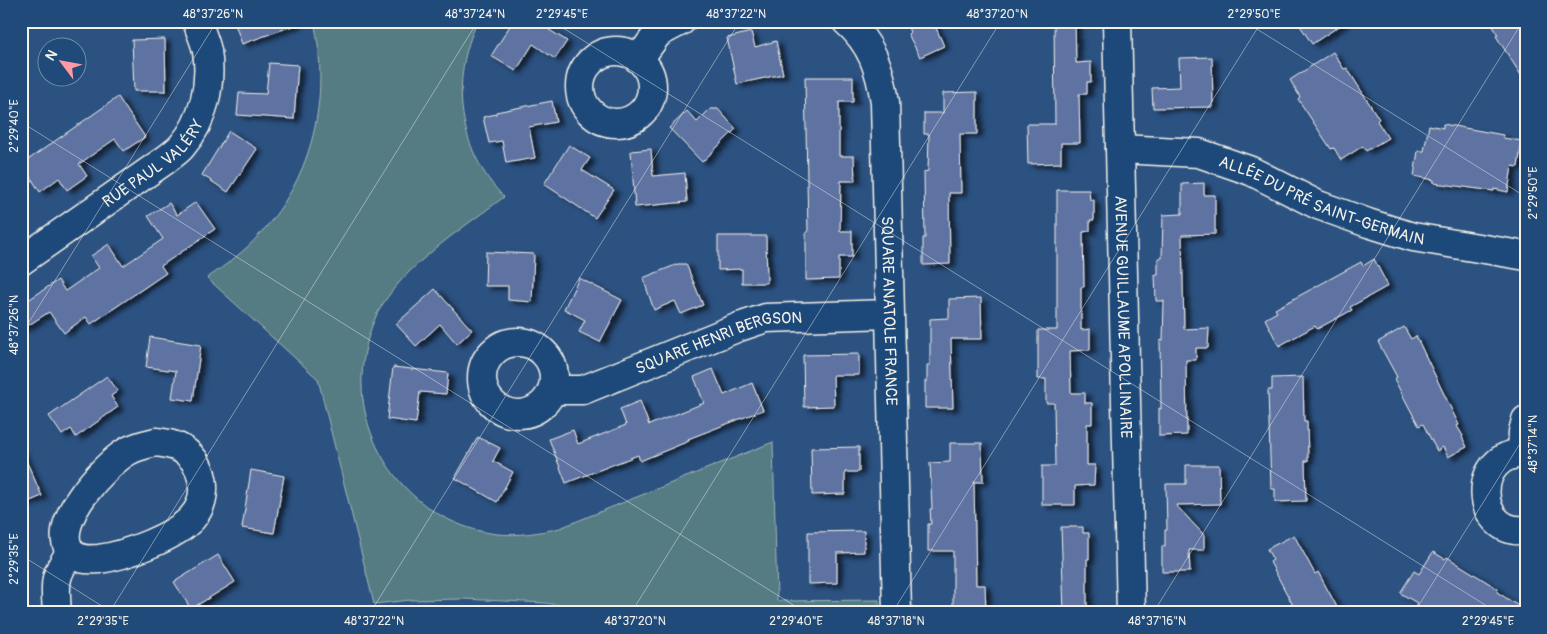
<svg xmlns="http://www.w3.org/2000/svg" width="1547" height="634" font-family="Pangolin,sans-serif">
	<style>
		.green { fill: #547c83; stroke: #a4b6b6 }
		.building { fill: #5e73a3; stroke: #f4f1e8; filter: url(#shadow) }
		.lines { fill: none; stroke-linecap: round; stroke-linejoin: round }
		.street-casing { stroke: #f4f1e8; stroke-width: 31 }
		.street { stroke: #1f4a7a; stroke-width: 28 }
		.ticks { fill: none; stroke: #f4f1e8; stroke-width: 1; stroke-opacity: 0.45 }
		.labels { text-anchor: middle; stroke-width: 5; stroke-linejoin: round; paint-order: stroke }
		.street-label { font-size: 16px; fill: #f4f1e8; stroke: #1f4a7a }
		.neatline { fill: none; stroke: #f4f1e8; stroke-width: 2 }
		.ticks-label { font-size: 12px; text-anchor: middle; fill: #f4f1e8 }
	</style>
	<defs>
		<filter id="shadow"><feDropShadow dx="5.5" dy="3" stdDeviation="2.5" flood-color="#0009"/></filter>
	</defs>
	<rect width="100%" height="100%" fill="#2c5282"/>
	<filter id="ink" filterUnits="userSpaceOnUse"><feTurbulence type="fractalNoise" baseFrequency=".02" numOctaves="2"/><feDisplacementMap in="SourceGraphic" scale="10" xChannelSelector="R" yChannelSelector="G"/><feConvolveMatrix kernelMatrix="1 2 1 2 8 2 1 2 1" color-interpolation-filters="sRGB"/></filter>
	<g filter="url(#ink)">
		<path class="green" d="M314,21H478C449,79 458,151 504,197C462,229 402,266 377,314C368,333 363,355 362,376C359,454 419,525 497,534C518,536 539,533 560,528L773,442L777,601L879,600V613H612L545,603L463,599L411,600L374,604L318,379L207,278C226,265 245,251 260,234C314,175 330,98 314,21Z"/>
		<g class="building">
			<polygon points="234,21 297,21 298,24 242,44"/>
			<polygon points="513,21 535,21 567,41 555,59 533,44 516,71 491,56"/>
			<polygon points="905,21 933,21 944,46 920,57 908,34 910,32"/>
			<polygon points="1054,21 1075,21 1076,63 1091,62 1091,82 1087,82 1087,94 1079,94 1080,143 1061,143 1061,163 1028,164 1027,124 1055,124"/>
			<polygon points="1297,21 1347,21 1312,44"/>
			<polygon points="1490,21 1526,21 1526,83 1496,36 1498,35"/>
			<polygon points="751,32 755,47 776,41 783,74 737,84 727,38"/>
			<polygon points="165,39 166,91 134,91 132,40"/>
			<polygon points="1333,52 1344,69 1347,68 1379,119 1377,121 1388,138 1366,151 1363,146 1341,160 1334,148 1331,149 1298,99 1300,97 1290,80"/>
			<polygon points="1212,57 1213,107 1153,108 1152,88 1180,87 1179,58"/>
			<polygon points="269,63 298,65 294,119 237,115 239,93 266,94"/>
			<polygon points="805,77 853,77 853,102 839,102 839,156 854,156 855,181 841,181 840,231 852,231 852,257 839,257 839,279 806,280 806,232 808,232"/>
			<polygon points="977,92 977,134 960,134 961,193 949,193 950,264 923,265 923,238 925,238 924,172 928,171 929,134 924,134 924,113 943,113 943,93"/>
			<polygon points="118,97 145,137 124,151 115,139 79,164 87,176 67,190 59,178 40,192 22,164"/>
			<polygon points="552,101 556,122 529,127 535,158 506,163 502,141 489,143 483,117 496,114 496,112"/>
			<polygon points="710,109 718,109 736,129 702,162 669,128 687,111 697,122"/>
			<polygon points="1443,124 1503,135 1503,138 1522,141 1518,167 1512,166 1508,192 1494,189 1494,191 1434,183 1434,180 1414,176 1418,151 1424,151 1429,125 1443,128"/>
			<polygon points="229,131 257,149 228,192 202,175"/>
			<polygon points="569,145 590,158 582,170 614,190 595,218 544,184"/>
			<polygon points="651,149 653,176 685,173 687,202 635,207 631,151"/>
			<polygon points="1204,183 1204,195 1215,195 1215,234 1182,235 1184,329 1209,328 1208,348 1196,348 1196,360 1186,360 1187,435 1159,436 1159,408 1161,409 1160,341 1163,340 1164,301 1156,301 1155,275 1158,275 1158,258 1162,258 1163,215 1182,214 1182,184"/>
			<polygon points="1057,190 1089,190 1090,200 1094,200 1094,220 1090,220 1090,231 1083,232 1084,287 1081,287 1081,330 1090,329 1090,350 1070,351 1071,393 1085,393 1085,403 1092,403 1092,424 1087,424 1087,465 1095,465 1094,485 1075,486 1075,505 1042,505 1042,466 1055,466 1054,403 1046,403 1046,379 1038,379 1038,330 1057,330"/>
			<polygon points="196,202 215,229 161,266 166,273 91,324 86,317 64,333 49,312 21,330 21,305 58,280 65,291 99,268 91,256 109,244 123,266 163,239 148,216 169,203 177,215"/>
			<polygon points="718,236 766,236 767,283 742,283 742,269 718,270"/>
			<polygon points="486,252 534,254 532,302 508,300 508,286 485,286"/>
			<polygon points="1374,259 1388,286 1350,307 1352,310 1317,329 1315,326 1279,346 1265,319 1277,312 1275,309 1361,262 1363,266"/>
			<polygon points="678,264 686,264 703,305 681,314 675,301 654,310 643,278"/>
			<polygon points="579,278 622,300 600,342 579,332 585,320 564,309"/>
			<polygon points="435,289 472,330 457,344 440,324 416,346 396,324"/>
			<polygon points="981,298 982,339 951,339 953,408 925,408 925,381 927,381 927,365 930,365 930,319 949,318 949,299"/>
			<polygon points="1404,327 1411,339 1416,336 1459,425 1457,426 1463,436 1462,437 1467,447 1448,457 1443,447 1437,451 1423,424 1419,426 1394,379 1397,377 1378,342"/>
			<polygon points="150,337 201,345 193,401 172,398 176,371 146,367"/>
			<polygon points="859,354 859,375 833,375 834,406 804,407 803,355"/>
			<polygon points="393,367 448,373 446,394 420,392 416,423 387,419"/>
			<polygon points="713,369 724,395 752,383 763,410 688,439 689,441 640,461 638,455 566,483 549,439 573,430 578,444 626,425 620,409 640,401 649,425 704,403 694,377"/>
			<polygon points="107,376 118,391 111,396 118,407 76,437 71,429 62,435 49,416"/>
			<polygon points="1303,377 1304,421 1307,421 1308,461 1305,461 1306,501 1275,502 1275,489 1271,489 1268,390 1272,390 1272,378"/>
			<polygon points="478,437 500,448 493,461 513,472 497,502 455,478"/>
			<polygon points="950,443 982,443 983,482 974,482 976,585 985,585 986,613 953,613 953,551 928,551 928,524 931,524 930,509 932,509 930,463 950,462"/>
			<polygon points="859,447 859,472 845,472 845,494 812,495 811,448"/>
			<polygon points="21,449 42,496 21,505"/>
			<polygon points="1186,465 1219,465 1220,504 1176,505 1204,535 1204,550 1189,550 1190,572 1162,572 1162,546 1165,546 1165,530 1167,530 1166,484 1186,484"/>
			<polygon points="251,470 284,476 274,533 242,528"/>
			<polygon points="1061,527 1083,527 1083,533 1089,533 1089,559 1087,559 1087,613 1064,613"/>
			<polygon points="864,531 864,552 837,553 837,583 808,584 808,532"/>
			<polygon points="1294,535 1315,574 1318,572 1337,607 1326,613 1297,613 1270,562 1273,560 1267,549"/>
			<polygon points="1433,552 1445,559 1447,557 1498,589 1497,592 1526,611 1526,613 1426,613 1415,606 1417,603 1400,593 1414,571 1419,574"/>
			<polygon points="218,555 235,582 191,609 174,582"/>
		</g>
		<g class="lines">
			<g class="street-casing">
				<g id="street">
					<path id="s1" d="M846,21C872,44 880,69 885,102L897,613"/>
					<path id="s2" d="M1117,21L1131,613"/>
					<circle cx="616" cy="87" r="36"/>
					<polyline points="639,59 658,33 681,21"/>
					<path id="s3" d="M1120,149L1199,153L1251,171L1318,205L1368,223L1413,237L1526,256"/>
					<path id="s4" d="M21,261L164,161C170,156 177,152 182,146C204,121 212,83 207,51C205,41 200,31 197,21"/>
					<circle cx="518" cy="378" r="36"/>
					<path id="s5" d="M553,390H583L739,327L766,318L889,314"/>
					<path d="M156,442C164,443 171,444 178,447C205,460 211,497 192,518C175,537 124,556 99,559C87,560 75,560 69,549C52,521 105,464 128,451C137,446 147,444 156,442Z"/>
					<polyline points="1522,453 1523,432 1526,420"/>
					<path d="M1526,454C1471,450 1473,536 1526,530"/>
					<path d="M57,613C55,584 53,576 71,552"/>
				</g>
			</g>
			<use href="#street" class="street"/>
		</g>
	</g>
	<path class="ticks" d="M552,21L1498,613M1244,21L1526,197M21,122L806,613M21,335L217,21M21,555L113,613M109,613L478,21M370,613L740,21M631,613L1001,21M892,613L1262,21M1153,613L1523,21M1414,613L1526,434"/>
	<g class="labels">
		<g class="street-label">
			<text dy="6" stroke="none"><textPath href="#s4" startOffset="165">RUE PAUL VALÉRY</textPath></text>
			<text dy="6" stroke="none"><textPath href="#s3" startOffset="211">ALLÉE DU PRÉ SAINT-GERMAIN</textPath></text>
			<text dy="6" stroke="none"><textPath href="#s1" startOffset="301">SQUARE ANATOLE FRANCE</textPath></text>
			<text dy="6" stroke="none"><textPath href="#s2" startOffset="296">AVENUE GUILLAUME APOLLINAIRE</textPath></text>
			<text dy="6" stroke="none"><textPath href="#s5" startOffset="175">SQUARE HENRI BERGSON</textPath></text>
		</g>
	</g>
	<rect width="1547" height="634" fill="none" stroke="#1f4a7a" stroke-width="55"/>
	<g transform="translate(62 62) rotate(302)"><circle r="24" fill="#1f4a7a" stroke="#748da6"/>
	<path d="M0-4L9 19L0 12L-9 19Z" fill="#ff9aa2"/>
	<text y="-8" font-size="14" font-weight="bold" text-anchor="middle" fill="#f4f1e8">N</text>
	</g>
	<rect x="28" y="28" width="1492" height="578" class="neatline"/>
	<g class="ticks-label">
		<text x="213" y="18">48°37'26"N</text>
		<text x="475" y="18">48°37'24"N</text>
		<text x="562" y="18">2°29'45"E</text>
		<text x="736" y="18">48°37'22"N</text>
		<text x="997" y="18">48°37'20"N</text>
		<text x="1254" y="18">2°29'50"E</text>
		<text transform="translate(14 126) rotate(-90)" y="4">2°29'40"E</text>
		<text transform="translate(1533 193) rotate(-90)" y="4">2°29'50"E</text>
		<text transform="translate(14 325) rotate(-90)" y="4">48°37'26"N</text>
		<text transform="translate(1533 444) rotate(-90)" y="4">48°37'14"N</text>
		<text transform="translate(14 559) rotate(-90)" y="4">2°29'35"E</text>
		<text x="103" y="625">2°29'35"E</text>
		<text x="374" y="625">48°37'22"N</text>
		<text x="635" y="625">48°37'20"N</text>
		<text x="796" y="625">2°29'40"E</text>
		<text x="896" y="625">48°37'18"N</text>
		<text x="1157" y="625">48°37'16"N</text>
		<text x="1488" y="625">2°29'45"E</text>
	</g>
</svg>
